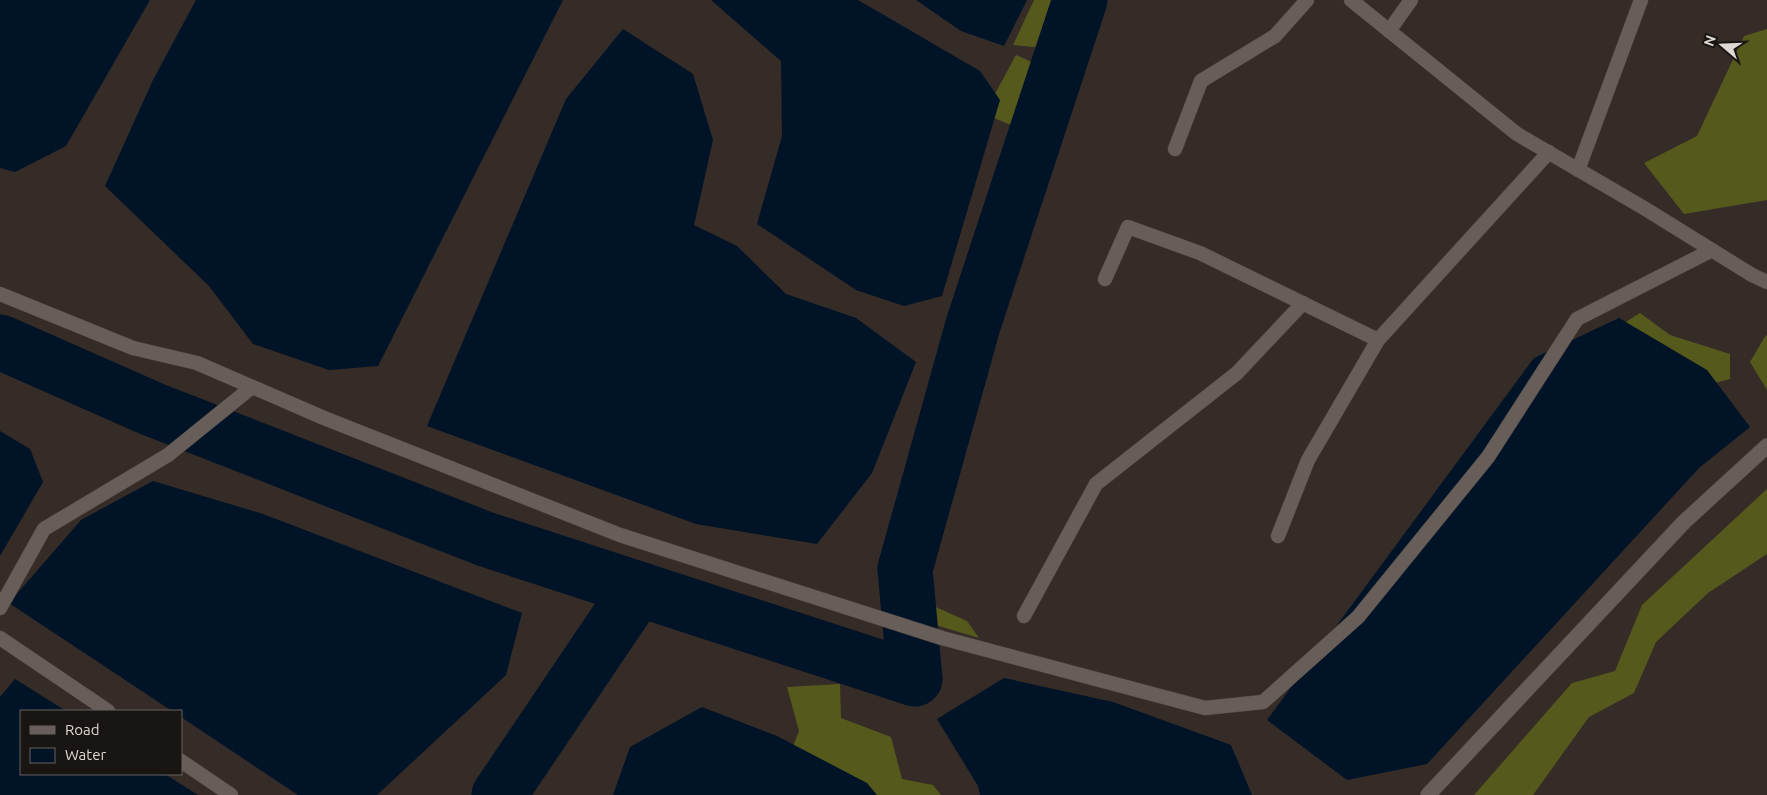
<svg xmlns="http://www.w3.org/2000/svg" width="1767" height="795" font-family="Ubuntu,sans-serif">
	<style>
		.forest { fill: #555a1c }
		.water { fill: #001327 }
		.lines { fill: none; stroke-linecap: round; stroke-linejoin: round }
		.river { stroke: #001327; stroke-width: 55 }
		.lane-casing { stroke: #4f4743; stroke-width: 15 }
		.street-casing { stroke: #4f4743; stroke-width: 16 }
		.lane { stroke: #685e59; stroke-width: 14 }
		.street { stroke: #685e59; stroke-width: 15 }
	</style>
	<rect width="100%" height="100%" fill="#352b27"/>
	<g class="forest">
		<polygon points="1034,0 1089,0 1091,12 1075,51 1013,45"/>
		<polygon points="1767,29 1767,200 1684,214 1644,163 1697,136 1744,36"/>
		<polygon points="1016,55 1068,78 1066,103 1032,186 999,189 1011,125 984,114"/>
		<polygon points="1640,313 1670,335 1730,354 1730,379 1677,393 1584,348"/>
		<polygon points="1766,335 1767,336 1767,390 1750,362"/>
		<polygon points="1767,489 1767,554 1708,593 1656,642 1634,693 1589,717 1533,795 1474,795 1572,683 1615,671 1642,605"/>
		<polygon points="927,603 967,621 979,638 922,621"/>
		<polygon points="840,684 841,718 891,737 902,779 933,785 941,795 834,795 784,769 799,731 787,687"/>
	</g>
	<g class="water">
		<polygon points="0,0 150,0 66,146 15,172 0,168"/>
		<polygon points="196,0 563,0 378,366 329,370 253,344 209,286 105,186 153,80"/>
		<polygon points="711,0 858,0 980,71 1000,100 942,296 904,306 856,290 757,224 782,136 781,61"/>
		<polygon points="916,0 1027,0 1004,46 961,31"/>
		<polygon points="623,29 693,74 713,140 694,225 737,246 786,294 856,318 916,362 872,473 817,544 696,524 427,426 566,99"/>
		<polygon points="1619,318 1707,370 1750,427 1699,468 1427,764 1347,780 1267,720 1534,358"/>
		<polygon points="0,431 30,449 43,482 0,556"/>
		<polygon points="153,481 263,514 522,613 506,675 377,795 298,795 181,717 181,711 172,711 9,603 81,520"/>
		<polygon points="1004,678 1113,702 1231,745 1252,795 980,795 978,786 937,719"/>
		<polygon points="15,679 66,711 21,711 21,774 165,774 198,795 0,795 0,697"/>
		<polygon points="702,707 777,736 867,783 877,795 613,795 630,747"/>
	</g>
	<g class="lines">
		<g class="river">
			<polyline points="0,342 152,409 485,539 915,679 905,569 973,325 1080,0"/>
			<polyline points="499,795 638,589"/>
		</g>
		<g class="lane-casing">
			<g id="lane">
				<polyline points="1351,0 1517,134 1644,208 1752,275 1767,282"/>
				<polyline points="1389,31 1411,0"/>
				<polyline points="1175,149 1201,81 1275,36 1307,0"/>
				<polyline points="1578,170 1641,0"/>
				<polyline points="1105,279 1128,227 1200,253 1378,340 1549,152"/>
				<polyline points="0,294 133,348 197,363 324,418 620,535 942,638 1205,708 1263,702 1358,617 1488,457 1577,319 1712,250"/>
				<polyline points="1278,536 1308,460 1378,340"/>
				<polyline points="0,608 44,529 168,455 252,387"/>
				<polyline points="1024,616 1096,484 1237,373 1303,303"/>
				<polyline points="0,638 108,711"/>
				<polyline points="181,761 231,795"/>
			</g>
		</g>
		<g class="street-casing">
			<polyline id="street" points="1428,795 1684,522 1767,446"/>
		</g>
		<use href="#lane" class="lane"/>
		<use href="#street" class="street"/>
	</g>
	<rect x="20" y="710" width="162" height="65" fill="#191513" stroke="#686361"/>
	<rect x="30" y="726" width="25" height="8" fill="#685e59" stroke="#686361"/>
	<text x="65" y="735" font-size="15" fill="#dfd9d6">Road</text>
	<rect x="30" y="748" width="25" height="15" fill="#001327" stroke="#686361"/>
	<text x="65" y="760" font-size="15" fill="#dfd9d6">Water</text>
	<g transform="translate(1722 45) rotate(289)" stroke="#191513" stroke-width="4" paint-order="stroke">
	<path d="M0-4L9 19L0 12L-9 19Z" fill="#dfd9d6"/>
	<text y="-8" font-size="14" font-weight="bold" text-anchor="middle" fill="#dfd9d6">N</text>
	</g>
</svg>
